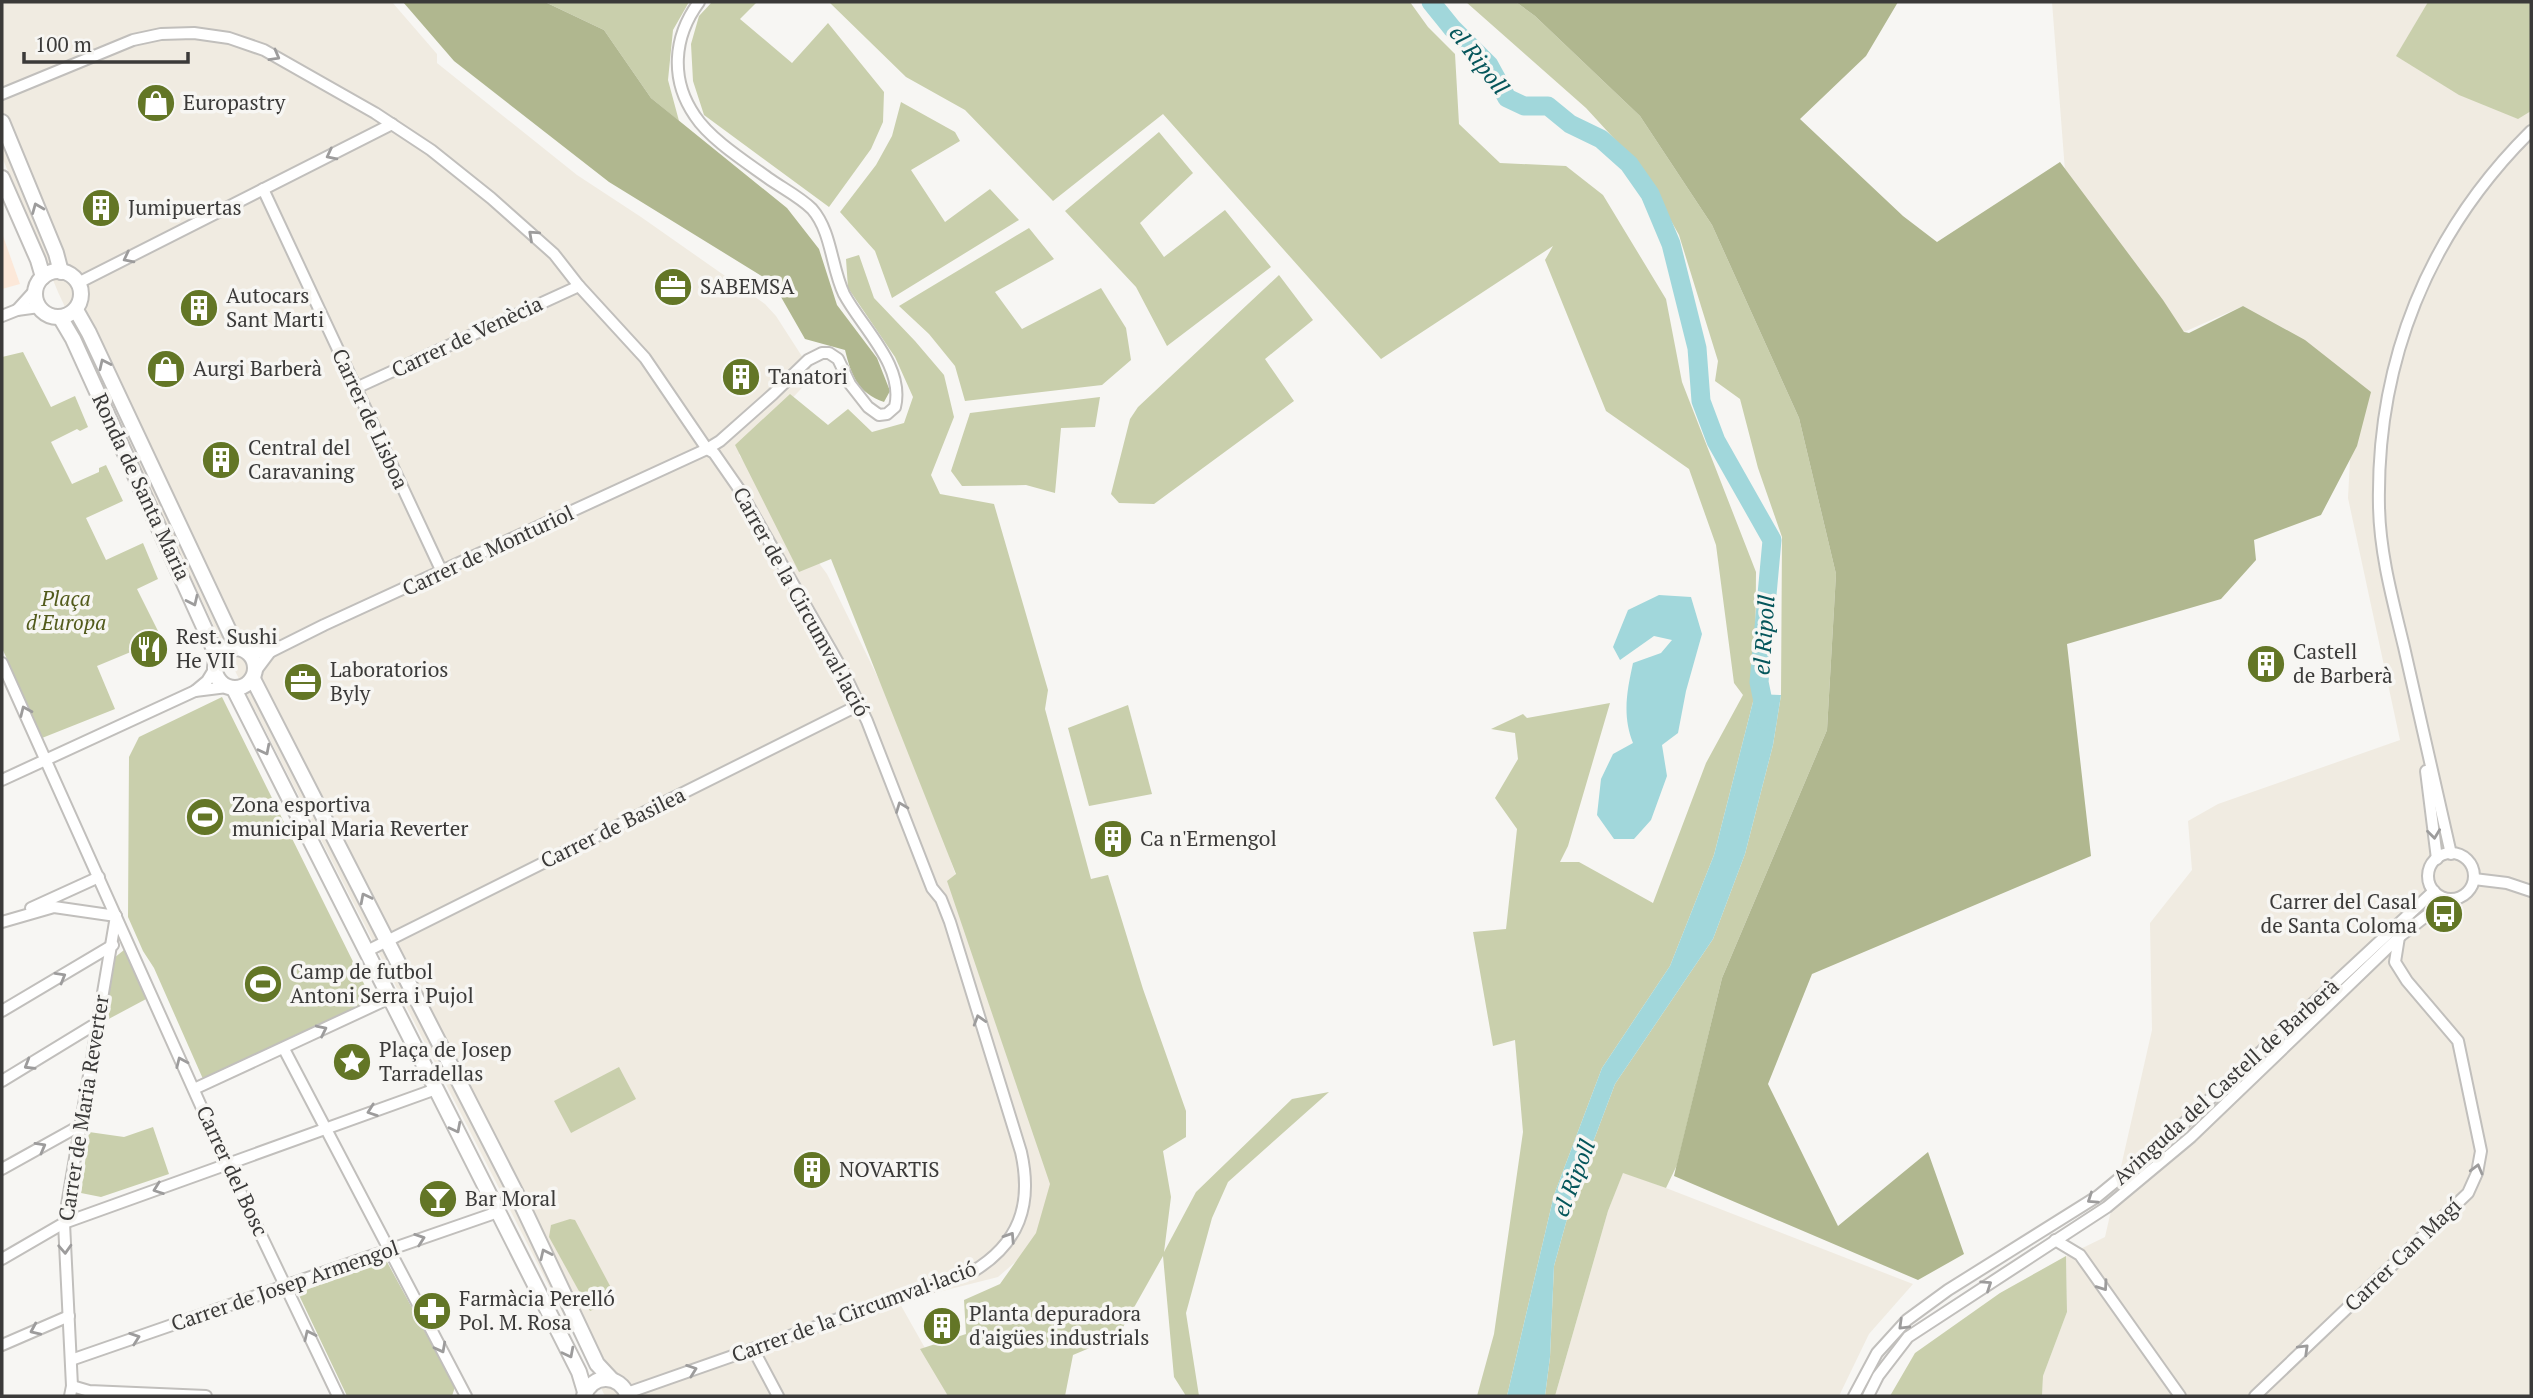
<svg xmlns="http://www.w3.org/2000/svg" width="2533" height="1398" font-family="'PT Serif',serif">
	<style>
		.built { fill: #f0ebe1 }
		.education { fill: #fce8d9 }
		.green { fill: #c9cfac }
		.forest { fill: #b0b78f }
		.water { fill: #a1d7db }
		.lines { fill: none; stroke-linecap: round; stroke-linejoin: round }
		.river { stroke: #a1d7db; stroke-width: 19 }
		.minor-casing { stroke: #c1bfbc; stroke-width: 14 }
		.tertiary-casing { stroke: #c1bfbc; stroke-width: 18 }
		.minor { stroke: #fff; stroke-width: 10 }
		.tertiary { stroke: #fff; stroke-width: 14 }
		.oneway { stroke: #9d9c9c }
		.labels { text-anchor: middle; stroke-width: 7; stroke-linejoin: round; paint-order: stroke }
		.poi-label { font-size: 21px; fill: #3b3a39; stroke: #f7f6f3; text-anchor: start }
		.street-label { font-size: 21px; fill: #3b3a39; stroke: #f7f6f3 }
		.park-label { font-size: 21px; font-style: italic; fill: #525a1b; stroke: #f7f6f3 }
		.water-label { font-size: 23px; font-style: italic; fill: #05565b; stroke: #f7f6f3 }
	</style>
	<rect width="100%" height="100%" fill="#f7f6f3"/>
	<g class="built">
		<polygon points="2,2 392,2 437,54 437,63 577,175 641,217 765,304 776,316 814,375 739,455 827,574 913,749 1057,1175 1048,1223 1028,1251 998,1277 899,1302 952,1396 605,1396 234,669 58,292 2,157"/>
		<polygon points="2052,2 2531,2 2531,1396 2042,1396 2043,1376 2067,1312 2066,1256 2105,1237 2152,1030 2150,923 2192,870 2188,821 2218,804 2400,740 2348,498 2354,383 2243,306 2184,332 2065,171"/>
		<polygon points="1623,1172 1666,1188 1913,1284 1869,1334 1839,1396 1555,1396 1608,1211"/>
	</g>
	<polygon class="education" points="2,233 20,284 2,289"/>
	<g class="green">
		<polygon points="545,2 689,2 673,30 668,80 679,121 651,98 604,30"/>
		<polygon points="712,2 757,2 740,19 792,63 828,23 884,92 883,122 871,149 829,207 704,115 693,81 691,44 699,16"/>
		<polygon points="829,2 1410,2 1428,27 1455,54 1459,124 1500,163 1566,166 1603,195 1666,299 1682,382 1756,572 1755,694 1714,855 1670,966 1602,1068 1554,1195 1507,1396 1477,1396 1494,1334 1523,1132 1515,1040 1493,1046 1473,932 1506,929 1517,829 1495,798 1518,759 1515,733 1491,729 1523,714 1527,718 1610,703 1568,846 1560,862 1579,862 1653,903 1706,763 1743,695 1734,683 1716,545 1689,469 1606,411 1545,260 1553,246 1381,359 1163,114 1053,201 965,110 906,77"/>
		<polygon points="1466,2 1516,2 1535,16 1640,116 1712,225 1799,418 1836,574 1827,730 1722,978 1677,1165 1666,1188 1623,1173 1608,1211 1555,1396 1545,1396 1550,1357 1554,1266 1575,1190 1615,1084 1713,939 1745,854 1773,745 1781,695 1782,537 1758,468 1740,399 1715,381 1718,361 1679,235 1642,169 1586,108"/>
		<polygon points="2428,2 2531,2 2531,111 2518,119 2459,95 2396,56"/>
		<polygon points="901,102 955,132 960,141 911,170 945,222 990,189 1019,220 892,298 875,251 840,212 876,165 892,136"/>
		<polygon points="1159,132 1193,173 1140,223 1164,257 1225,210 1271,267 1167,346 1136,287 1065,211"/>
		<polygon points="1029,228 1054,259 995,292 1022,329 1101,288 1126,328 1131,360 1102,385 965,401 955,366 929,334 899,306"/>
		<polygon points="859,255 874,298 915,341 944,375 954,417 931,475 940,494 994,504 1048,690 1045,709 1091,879 1108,875 1143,989 1186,1111 1186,1137 1163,1151 1171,1197 1164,1252 1196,1192 1292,1099 1329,1092 1228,1182 1212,1218 1186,1313 1199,1396 1186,1396 1174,1377 1163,1256 1118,1336 1073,1355 1065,1396 948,1396 920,1349 966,1334 964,1300 1000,1284 1036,1233 1050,1184 947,881 956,874 831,559 799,572 735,445 790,394 828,425 848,409 872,432 904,423 913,397 895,357 848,288 846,259"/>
		<polygon points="1279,275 1313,320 1265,359 1294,401 1154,504 1119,503 1111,494 1130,419 1138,407"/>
		<polygon points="23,352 51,407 75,396 88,427 80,431 77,429 51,442 72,484 99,472 99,468 106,465 123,501 86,518 106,560 143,543 158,579 137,589 162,639 97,666 115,709 42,738 2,648 2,357"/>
		<polygon points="1100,397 1095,427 1061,428 1055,493 1026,485 962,486 951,471 970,413"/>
		<polygon points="222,697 372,1000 203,1079 154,968 143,951 128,917 129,757 139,737"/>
		<polygon points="1128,705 1152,794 1089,806 1068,728"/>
		<polygon points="124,950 129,953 148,998 103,1022 114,958"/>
		<polygon points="619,1067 636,1099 571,1133 554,1101"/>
		<polygon points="153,1127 169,1174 101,1197 81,1193 89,1132 124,1137"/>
		<polygon points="570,1219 575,1220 617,1299 590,1311 549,1237 551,1225"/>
		<polygon points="2066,1256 2067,1312 2043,1376 2042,1396 1890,1396 1915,1353 2000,1293"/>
		<polygon points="386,1260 455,1387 452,1396 347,1396 298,1293"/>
	</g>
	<g class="forest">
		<path d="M403,2H545L604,30L651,98L787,208L819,249L837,305L877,358L890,391L884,402C858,393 851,375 845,350L805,339L773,283L609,182L454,61Z"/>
		<polygon points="1516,2 1898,2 1866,56 1800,119 1903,216 1937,242 2060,162 2163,300 2184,332 2189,333 2243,306 2305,340 2371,392 2357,446 2321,515 2254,540 2256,560 2221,599 2067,644 2091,856 1812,974 1768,1084 1838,1226 1928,1152 1964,1254 1918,1280 1674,1176 1722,978 1827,730 1836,574 1799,418 1712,225 1640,116 1535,16"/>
	</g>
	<g class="water">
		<path d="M1659,595L1691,597L1702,634L1686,691L1678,733L1662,745L1667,776L1651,820L1634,839H1614L1597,815L1601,779L1613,754L1633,743C1622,715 1627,691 1633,663L1661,653L1672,640L1654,636L1620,660L1613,647L1628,610Z"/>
		<polygon points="1755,694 1781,695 1773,745 1745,854 1713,939 1615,1084 1575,1190 1554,1266 1550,1357 1545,1396 1507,1396 1554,1195 1602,1068 1670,966 1714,855"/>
	</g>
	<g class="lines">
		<polyline class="river" points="1431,2 1452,28 1489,65 1507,98 1524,106 1548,106 1570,124 1601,139 1629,164 1650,194 1671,244 1697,348 1701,401 1716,441 1772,540 1759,682 1767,721"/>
		<g class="minor-casing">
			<g id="minor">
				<path d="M2,94L133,40L161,34L194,33L229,38L264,50L375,113L431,150L491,198L554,254L579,286L645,358L707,449L714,453L739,489L844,673L867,721L932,888L941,899L950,922L1021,1152C1033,1205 1019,1244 972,1272L627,1393"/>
				<polyline points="263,189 442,572"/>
				<polyline points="78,283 392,124"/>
				<polyline points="17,310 36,289"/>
				<polyline points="2,316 17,310 39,307"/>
				<polyline points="356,388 579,286"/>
				<polyline points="248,652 270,652"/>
				<polyline points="2,663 227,1164 338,1396"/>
				<path d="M255,672L270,652L324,625L707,449L720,441L773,394L808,360L822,353H829L838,359L850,384L868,407L879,415L887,414L895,407C905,366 862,328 844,294C831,267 832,232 812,209C800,197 782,188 768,178C746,162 710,139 695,116C670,80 673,37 699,2"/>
				<polyline points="195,691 227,687"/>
				<polyline points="2426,771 2437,859"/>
				<polyline points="2,780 195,691 207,681 215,668"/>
				<circle cx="2451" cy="876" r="23"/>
				<path d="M2451,854C2435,785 2419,716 2404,647C2393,601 2380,555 2379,507C2376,362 2428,233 2531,131"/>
				<polyline points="2474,879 2507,883 2531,891"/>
				<polyline points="31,908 99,877"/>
				<polyline points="2,922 54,907 116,916"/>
				<polyline points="367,951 859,705"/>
				<polyline points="2,1011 113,945"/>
				<polyline points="284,1049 466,1396"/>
				<polyline points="2,1081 97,1023"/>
				<polyline points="194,1089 390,998"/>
				<polyline points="2,1169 81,1125"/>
				<polyline points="2055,1240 2080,1255 2180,1396"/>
				<polyline points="2,1259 64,1223 436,1089"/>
				<polyline points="2,1345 69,1316"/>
				<polyline points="753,1349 778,1396"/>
				<polyline points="71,1360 498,1212"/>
				<polyline points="72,1386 64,1223 116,916"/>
				<polyline points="70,1396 72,1386 89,1391 206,1396"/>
				<polyline points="1854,1396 1877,1353 1907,1320 1948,1290 2098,1196 2167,1139 2434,891"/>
				<polyline points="1868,1396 1878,1376 1908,1337 2107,1207 2191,1137 2399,937 2448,899"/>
				<polyline points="2255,1396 2468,1193 2477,1173 2481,1151 2458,1041 2407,981 2395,962 2399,937"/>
			</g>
		</g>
		<g class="tertiary-casing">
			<g id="tertiary">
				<polyline points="2,122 56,253 61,272"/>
				<polyline points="2,178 38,260 43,277"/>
				<circle cx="58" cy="294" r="23"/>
				<polyline points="76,310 89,333 237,648"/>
				<polyline points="60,317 73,339 218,658"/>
				<circle cx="235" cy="668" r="20"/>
				<polyline points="253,679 520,1201 597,1364 611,1379"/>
				<polyline points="234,689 579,1372 585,1392"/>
				<path d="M584,1396C593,1373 619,1374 628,1396"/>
			</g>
		</g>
		<use href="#minor" class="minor"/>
		<use href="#tertiary" class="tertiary"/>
	</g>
	<defs><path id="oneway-chevron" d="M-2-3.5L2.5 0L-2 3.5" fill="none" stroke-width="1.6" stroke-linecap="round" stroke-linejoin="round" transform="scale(1.75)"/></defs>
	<g class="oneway">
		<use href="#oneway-chevron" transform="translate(275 56) rotate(29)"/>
		<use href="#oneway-chevron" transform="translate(331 155) rotate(153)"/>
		<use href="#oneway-chevron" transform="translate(37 208) rotate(-112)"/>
		<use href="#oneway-chevron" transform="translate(533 235) rotate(-138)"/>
		<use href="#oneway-chevron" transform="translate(128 258) rotate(153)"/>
		<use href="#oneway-chevron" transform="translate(104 364) rotate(-115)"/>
		<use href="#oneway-chevron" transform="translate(193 601) rotate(65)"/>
		<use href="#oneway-chevron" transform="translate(25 711) rotate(-114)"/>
		<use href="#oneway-chevron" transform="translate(265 750) rotate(63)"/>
		<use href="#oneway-chevron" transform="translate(901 807) rotate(-111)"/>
		<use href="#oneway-chevron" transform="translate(2434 834) rotate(83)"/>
		<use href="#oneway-chevron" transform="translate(365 898) rotate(-117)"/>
		<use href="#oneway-chevron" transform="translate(61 977) rotate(-30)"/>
		<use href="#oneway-chevron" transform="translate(979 1020) rotate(-107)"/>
		<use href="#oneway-chevron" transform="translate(322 1030) rotate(-26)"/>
		<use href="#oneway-chevron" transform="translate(181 1062) rotate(-114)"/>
		<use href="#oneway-chevron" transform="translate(29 1065) rotate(149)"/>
		<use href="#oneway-chevron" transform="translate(372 1111) rotate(160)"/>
		<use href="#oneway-chevron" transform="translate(456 1128) rotate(63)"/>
		<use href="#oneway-chevron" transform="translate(41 1147) rotate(-29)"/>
		<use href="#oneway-chevron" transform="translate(2477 1169) rotate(-75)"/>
		<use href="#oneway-chevron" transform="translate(158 1189) rotate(160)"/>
		<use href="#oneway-chevron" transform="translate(2092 1199) rotate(146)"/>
		<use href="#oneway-chevron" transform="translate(1010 1237) rotate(-57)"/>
		<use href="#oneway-chevron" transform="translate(420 1239) rotate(-19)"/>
		<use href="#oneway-chevron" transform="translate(65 1249) rotate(87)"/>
		<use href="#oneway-chevron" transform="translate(545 1254) rotate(-115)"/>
		<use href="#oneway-chevron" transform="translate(1987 1285) rotate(-34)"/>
		<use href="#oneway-chevron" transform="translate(2103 1286) rotate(55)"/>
		<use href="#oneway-chevron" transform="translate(1903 1325) rotate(136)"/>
		<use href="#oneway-chevron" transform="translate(35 1330) rotate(156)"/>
		<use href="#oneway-chevron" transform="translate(309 1335) rotate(-115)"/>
		<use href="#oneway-chevron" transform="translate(135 1338) rotate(-19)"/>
		<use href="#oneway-chevron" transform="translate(441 1348) rotate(62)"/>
		<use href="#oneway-chevron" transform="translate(2304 1349) rotate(-44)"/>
		<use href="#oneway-chevron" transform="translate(569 1353) rotate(63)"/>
		<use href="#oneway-chevron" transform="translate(692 1370) rotate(-20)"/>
	</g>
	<defs>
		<g id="shop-disc" transform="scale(2.0125)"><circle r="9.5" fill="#637626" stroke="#f7f6f3"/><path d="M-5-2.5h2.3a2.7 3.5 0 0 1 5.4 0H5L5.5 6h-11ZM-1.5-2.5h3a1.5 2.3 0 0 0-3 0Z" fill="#fff"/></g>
		<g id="building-disc" transform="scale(2.0125)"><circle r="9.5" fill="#637626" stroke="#f7f6f3"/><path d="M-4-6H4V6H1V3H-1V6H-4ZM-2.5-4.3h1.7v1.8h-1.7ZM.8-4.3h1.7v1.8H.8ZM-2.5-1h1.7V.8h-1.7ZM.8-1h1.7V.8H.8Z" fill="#fff"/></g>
		<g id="office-disc" transform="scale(2.0125)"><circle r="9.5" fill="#637626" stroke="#f7f6f3"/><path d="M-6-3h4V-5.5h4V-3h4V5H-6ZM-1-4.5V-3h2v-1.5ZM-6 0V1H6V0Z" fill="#fff"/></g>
		<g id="restaurant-disc" transform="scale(2.0125)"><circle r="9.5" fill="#637626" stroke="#f7f6f3"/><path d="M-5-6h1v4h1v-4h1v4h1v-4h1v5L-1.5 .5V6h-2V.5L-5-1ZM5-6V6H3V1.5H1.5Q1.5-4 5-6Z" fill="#fff"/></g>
		<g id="stadium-disc" transform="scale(2.0125)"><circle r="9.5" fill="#637626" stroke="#f7f6f3"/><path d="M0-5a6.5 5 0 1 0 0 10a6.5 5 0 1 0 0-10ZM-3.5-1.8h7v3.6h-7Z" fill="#fff"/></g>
		<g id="bus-disc" transform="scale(2.0125)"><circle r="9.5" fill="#637626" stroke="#f7f6f3"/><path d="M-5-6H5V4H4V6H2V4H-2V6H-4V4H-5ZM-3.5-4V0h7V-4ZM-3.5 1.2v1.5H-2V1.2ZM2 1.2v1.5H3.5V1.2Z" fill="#fff"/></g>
		<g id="sight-disc" transform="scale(2.0125)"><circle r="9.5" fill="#637626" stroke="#f7f6f3"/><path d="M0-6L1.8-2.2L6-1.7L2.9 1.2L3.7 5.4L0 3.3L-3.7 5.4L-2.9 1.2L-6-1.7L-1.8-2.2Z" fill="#fff"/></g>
		<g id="bar-disc" transform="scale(2.0125)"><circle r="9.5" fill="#637626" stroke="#f7f6f3"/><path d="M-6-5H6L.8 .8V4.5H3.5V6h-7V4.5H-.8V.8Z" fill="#fff"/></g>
		<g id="pharmacy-disc" transform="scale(2.0125)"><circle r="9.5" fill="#637626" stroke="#f7f6f3"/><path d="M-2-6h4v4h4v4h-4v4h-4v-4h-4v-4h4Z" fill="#fff"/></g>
	</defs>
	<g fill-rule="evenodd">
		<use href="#shop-disc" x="156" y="103"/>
		<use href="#building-disc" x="101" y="208"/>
		<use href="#office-disc" x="673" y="287"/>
		<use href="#building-disc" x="199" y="308"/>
		<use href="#shop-disc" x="166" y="369"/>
		<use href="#building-disc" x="741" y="377"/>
		<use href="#building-disc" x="221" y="460"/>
		<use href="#restaurant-disc" x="149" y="649"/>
		<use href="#building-disc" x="2266" y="664"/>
		<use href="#office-disc" x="303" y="682"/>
		<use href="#stadium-disc" x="205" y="817"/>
		<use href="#building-disc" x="1113" y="839"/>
		<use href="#bus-disc" x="2444" y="914"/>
		<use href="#stadium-disc" x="263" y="984"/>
		<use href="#sight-disc" x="352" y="1062"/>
		<use href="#building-disc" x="812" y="1170"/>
		<use href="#bar-disc" x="438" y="1199"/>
		<use href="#pharmacy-disc" x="432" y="1311"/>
		<use href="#building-disc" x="942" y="1326"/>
	</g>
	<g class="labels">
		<g class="poi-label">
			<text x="183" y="110">Europastry</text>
			<text x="128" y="215">Jumipuertas</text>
			<text x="700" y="294">SABEMSA</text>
			<text x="226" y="303">Autocars<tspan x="226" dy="24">Sant Marti</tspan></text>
			<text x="193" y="376">Aurgi Barberà</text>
			<text x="768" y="384">Tanatori</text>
			<text x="248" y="455">Central del<tspan x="248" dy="24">Caravaning</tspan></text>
			<text x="176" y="644">Rest. Sushi<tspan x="176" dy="24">He VII</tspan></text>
			<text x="2293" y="659">Castell<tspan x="2293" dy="24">de Barberà</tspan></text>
			<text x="330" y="677">Laboratorios<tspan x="330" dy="24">Byly</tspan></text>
			<text x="232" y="812">Zona esportiva<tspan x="232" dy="24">municipal Maria Reverter</tspan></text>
			<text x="1140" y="846">Ca n'Ermengol</text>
			<text x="2417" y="909" text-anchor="end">Carrer del Casal<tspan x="2417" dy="24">de Santa Coloma</tspan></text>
			<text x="290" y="979">Camp de futbol<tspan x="290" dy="24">Antoni Serra i Pujol</tspan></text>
			<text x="379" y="1057">Plaça de Josep<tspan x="379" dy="24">Tarradellas</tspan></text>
			<text x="839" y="1177">NOVARTIS</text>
			<text x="465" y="1206">Bar Moral</text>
			<text x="459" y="1306">Farmàcia Perelló<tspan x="459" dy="24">Pol. M. Rosa</tspan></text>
			<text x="969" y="1321">Planta depuradora<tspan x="969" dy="24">d'aigües industrials</tspan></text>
		</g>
		<g class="street-label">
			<text transform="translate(467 337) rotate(-25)" y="7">Carrer de Venècia</text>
			<text transform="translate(370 419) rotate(65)" y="7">Carrer de Lisboa</text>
			<text transform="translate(141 487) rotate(65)" y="7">Ronda de Santa Maria</text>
			<text transform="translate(488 551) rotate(-25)" y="7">Carrer de Monturiol</text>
			<text transform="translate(801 602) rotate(61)" y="7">Carrer de la Circumval·lació</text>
			<text transform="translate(613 828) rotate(-26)" y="7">Carrer de Basilea</text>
			<text transform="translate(2226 1082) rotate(-42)" y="7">Avinguda del Castell de Barberà</text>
			<text transform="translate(84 1108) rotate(-81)" y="7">Carrer de Maria Reverter</text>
			<text transform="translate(232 1171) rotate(65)" y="7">Carrer del Bosc</text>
			<text transform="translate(2403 1255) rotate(-44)" y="7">Carrer Can Magí</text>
			<text transform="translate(285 1286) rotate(-19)" y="7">Carrer de Josep Armengol</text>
			<text transform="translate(854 1312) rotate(-20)" y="7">Carrer de la Circumval·lació</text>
		</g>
		<g class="park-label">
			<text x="66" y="606">Plaça<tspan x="66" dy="24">d'Europa</tspan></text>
		</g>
		<g class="water-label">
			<text transform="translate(1479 60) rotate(52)" y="8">el Ripoll</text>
			<text transform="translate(1764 635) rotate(-86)" y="8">el Ripoll</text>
			<text transform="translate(1574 1178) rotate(-69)" y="8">el Ripoll</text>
		</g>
	</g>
	<rect width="2533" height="1398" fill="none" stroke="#3b3a39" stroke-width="7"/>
	<path d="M24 52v10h164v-10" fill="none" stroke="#3b3a39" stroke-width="3.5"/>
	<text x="35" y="52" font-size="21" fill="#3b3a39" stroke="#f7f6f3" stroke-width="5" paint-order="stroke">100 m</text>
</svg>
